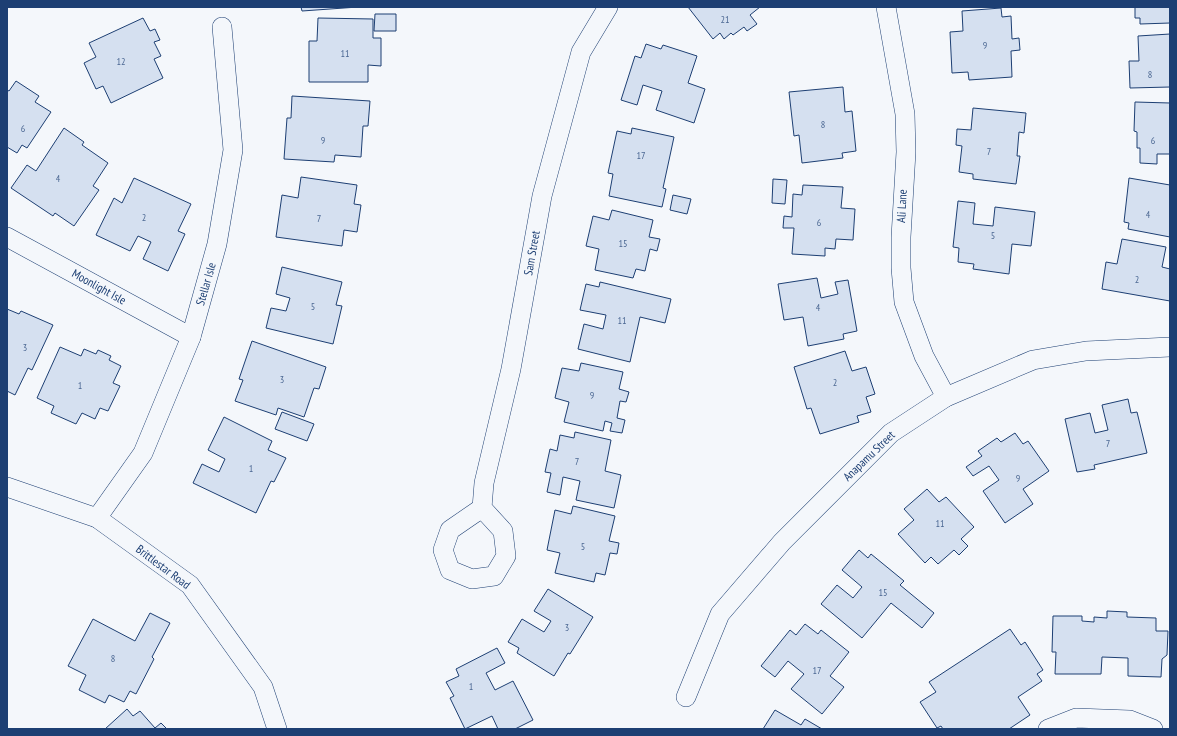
<svg xmlns="http://www.w3.org/2000/svg" width="1177" height="736" font-family="'PT Sans Narrow',sans-serif">
	<style>
		.building { fill: #d5e0f0; stroke: #1d3f73 }
		.lines { fill: none; stroke-linecap: round; stroke-linejoin: round }
		.street-casing { stroke: #1d3f73; stroke-width: 20 }
		.street { stroke: #f4f7fb; stroke-width: 19 }
		.labels { text-anchor: middle; stroke-width: 3; stroke-linejoin: round; paint-order: stroke }
		.number-label { font-size: 10px; fill: #4b6792 }
		.street-label { font-size: 12px; fill: #1d3f73; stroke: #f4f7fb }
	</style>
	<rect width="100%" height="100%" fill="#f4f7fb"/>
	<g class="building">
		<polygon points="301,7 358,7 302,11"/>
		<polygon points="688,7 760,7 750,15 757,24 747,31 744,27 733,35 731,33 724,39 720,33 713,39"/>
		<polygon points="1135,7 1170,7 1170,23 1140,24 1140,18 1135,18"/>
		<polygon points="1001,8 1002,17 1011,16 1012,39 1019,38 1020,50 1011,51 1012,77 969,80 968,72 952,73 950,32 963,31 962,11"/>
		<polygon points="375,14 396,14 396,31 374,31"/>
		<polygon points="143,18 150,31 155,29 160,40 154,42 161,56 154,59 163,78 111,103 103,86 96,89 84,63 96,57 89,43"/>
		<polygon points="318,18 373,19 373,38 381,38 381,66 368,65 368,82 309,82 309,41 317,41"/>
		<polygon points="1170,34 1170,87 1130,88 1129,61 1139,61 1138,36"/>
		<polygon points="646,44 661,49 663,45 697,56 688,83 705,89 694,123 656,110 662,91 643,85 637,105 621,100 635,56 641,58"/>
		<polygon points="16,81 39,96 35,102 51,112 27,148 22,145 17,153 7,147 7,90 9,91"/>
		<polygon points="843,87 845,112 852,111 856,151 842,153 843,158 802,163 799,135 794,136 789,92"/>
		<polygon points="292,96 370,101 368,126 363,126 361,157 335,155 334,162 284,159 287,118 291,118"/>
		<polygon points="1135,102 1170,103 1170,154 1157,154 1157,164 1140,163 1140,148 1137,148 1137,132 1134,131"/>
		<polygon points="973,108 1026,113 1024,133 1019,132 1017,156 1020,156 1016,184 973,179 973,174 959,172 962,146 956,145 957,129 971,130"/>
		<polygon points="64,128 84,142 82,145 108,163 93,186 99,190 74,226 55,213 53,216 11,188 27,165 36,171"/>
		<polygon points="632,128 674,137 663,188 666,189 662,207 609,196 613,174 608,173 617,131 631,134"/>
		<polygon points="301,177 357,185 354,204 361,205 357,232 344,230 342,246 276,237 282,195 298,198"/>
		<polygon points="134,178 191,204 178,231 185,234 168,271 143,259 151,242 138,236 130,251 96,235 114,198 122,203"/>
		<polygon points="1129,178 1170,185 1170,237 1128,229 1129,223 1124,222"/>
		<polygon points="773,179 787,180 785,204 772,203"/>
		<polygon points="803,185 843,187 841,208 855,209 853,240 836,239 835,249 825,248 825,256 792,254 794,228 783,228 784,216 792,217 793,194 802,195"/>
		<polygon points="673,195 691,199 687,214 670,210"/>
		<polygon points="958,201 975,203 973,224 993,226 995,207 1035,212 1031,246 1012,244 1009,274 973,269 974,264 958,262 959,248 953,247"/>
		<polygon points="612,210 653,220 649,237 660,239 657,251 650,249 645,271 636,269 633,278 595,270 599,249 586,246 593,216 609,220"/>
		<polygon points="1122,239 1166,247 1162,267 1170,269 1170,301 1102,289 1106,262 1117,264"/>
		<polygon points="282,267 342,282 336,305 342,306 333,344 266,328 271,308 286,311 290,298 276,294"/>
		<polygon points="817,278 821,298 838,294 835,282 848,280 857,331 843,334 844,339 808,346 803,317 784,320 778,284"/>
		<polygon points="600,282 671,299 665,323 640,317 630,362 578,349 584,324 603,329 606,315 580,310 586,284 599,287"/>
		<polygon points="7,309 19,314 21,311 53,325 32,370 28,368 15,395 7,391"/>
		<polygon points="252,341 326,367 319,389 314,388 304,417 278,408 276,415 235,401 243,380 239,379"/>
		<polygon points="60,347 81,356 84,349 96,354 98,350 111,356 109,360 121,366 113,383 120,386 108,411 100,408 95,419 82,413 76,424 51,413 54,406 37,398"/>
		<polygon points="845,351 852,371 866,367 875,394 866,397 871,412 857,416 859,422 820,434 811,408 807,409 794,367"/>
		<polygon points="581,363 623,372 619,389 629,392 626,402 620,401 617,418 625,420 622,433 610,431 612,423 605,421 603,431 564,422 569,402 555,398 562,368 579,371"/>
		<polygon points="1128,399 1131,413 1137,412 1147,453 1094,465 1095,469 1077,472 1065,419 1090,413 1095,433 1108,430 1102,405"/>
		<polygon points="282,412 314,424 307,441 275,429"/>
		<polygon points="224,417 272,441 268,450 286,458 274,482 271,481 256,513 193,483 202,464 219,472 225,459 208,450"/>
		<polygon points="575,432 611,440 605,471 621,475 614,508 576,500 580,481 563,477 560,495 547,492 551,473 545,472 550,449 557,451 560,435 574,438"/>
		<polygon points="1015,433 1023,444 1028,441 1049,471 1023,489 1033,504 1005,523 983,491 999,480 989,466 973,476 966,467 982,456 978,451 997,438 1001,442"/>
		<polygon points="927,489 939,502 946,497 974,527 961,539 968,546 959,555 954,550 938,564 931,557 925,563 898,534 914,520 904,509"/>
		<polygon points="573,506 615,516 609,541 619,543 617,554 610,553 605,575 596,573 594,582 555,573 560,553 547,550 555,510 571,514"/>
		<polygon points="859,550 868,558 871,554 904,581 900,585 934,613 922,628 891,603 862,638 821,604 837,585 853,598 862,587 842,570"/>
		<polygon points="548,589 593,617 570,654 568,653 554,676 517,653 519,648 508,642 522,619 544,632 551,621 534,611"/>
		<polygon points="1107,611 1127,612 1127,617 1156,618 1156,631 1168,631 1167,655 1162,659 1161,677 1128,676 1128,658 1102,657 1101,674 1055,674 1056,652 1052,652 1053,616 1082,616 1082,621 1094,622 1094,617 1107,618"/>
		<polygon points="150,613 170,623 152,657 154,659 136,694 130,691 124,702 109,695 105,703 79,690 86,675 68,666 93,619 135,641"/>
		<polygon points="805,624 818,634 821,630 849,652 830,676 844,687 822,714 791,689 804,674 788,661 775,677 761,666 790,630 796,635"/>
		<polygon points="1010,629 1021,645 1025,642 1043,670 1037,674 1042,681 1018,697 1030,715 1009,729 943,729 941,726 937,728 920,702 936,692 929,682"/>
		<polygon points="497,648 505,663 486,673 495,690 513,681 533,720 515,729 498,729 492,716 465,729 450,698 454,696 446,682 459,676 456,669"/>
		<polygon points="127,709 133,716 140,711 155,728 161,723 167,729 105,729"/>
		<polygon points="775,710 801,725 805,719 822,729 763,729"/>
	</g>
	<g class="lines">
		<g class="street-casing">
			<g id="street">
				<polyline points="886,7 905,114 906,152 901,237 901,268 904,302 924,356 946,397"/>
				<polyline points="7,237 191,337"/>
				<polyline points="7,487 97,518 190,585 263,687 277,729"/>
				<polyline points="482,508 450,530 443,550 450,570 472,579 494,576 506,556 503,531 482,508 484,483 511,369 542,196 581,52 608,7"/>
				<polyline points="97,518 143,453 191,337 217,244 233,150 222,27"/>
				<polyline points="686,697 720,614 782,542 891,433 946,397 1033,360 1086,351 1170,347"/>
				<polyline points="1048,729 1076,718 1130,720 1153,729"/>
			</g>
		</g>
		<use href="#street" class="street"/>
	</g>
	<g class="labels">
		<g class="number-label">
			<text x="725" y="23">21</text>
			<text x="985" y="49">9</text>
			<text x="345" y="57">11</text>
			<text x="121" y="65">12</text>
			<text x="1150" y="78">8</text>
			<text x="823" y="128">8</text>
			<text x="23" y="132">6</text>
			<text x="323" y="144">9</text>
			<text x="1153" y="144">6</text>
			<text x="989" y="155">7</text>
			<text x="641" y="159">17</text>
			<text x="58" y="182">4</text>
			<text x="1148" y="218">4</text>
			<text x="144" y="221">2</text>
			<text x="319" y="222">7</text>
			<text x="819" y="226">6</text>
			<text x="993" y="239">5</text>
			<text x="623" y="247">15</text>
			<text x="1137" y="283">2</text>
			<text x="313" y="310">5</text>
			<text x="818" y="311">4</text>
			<text x="622" y="324">11</text>
			<text x="25" y="351">3</text>
			<text x="282" y="383">3</text>
			<text x="835" y="386">2</text>
			<text x="80" y="389">1</text>
			<text x="592" y="399">9</text>
			<text x="1108" y="447">7</text>
			<text x="577" y="465">7</text>
			<text x="251" y="472">1</text>
			<text x="1018" y="482">9</text>
			<text x="940" y="527">11</text>
			<text x="583" y="550">5</text>
			<text x="883" y="596">15</text>
			<text x="567" y="631">3</text>
			<text x="113" y="662">8</text>
			<text x="817" y="674">17</text>
			<text x="471" y="690">1</text>
		</g>
		<g class="street-label">
			<text transform="translate(902 206) rotate(-87)" y="4">Ali Lane</text>
			<text transform="translate(532 253) rotate(-80)" y="4">Sam Street</text>
			<text transform="translate(206 284) rotate(-74)" y="4">Stellar Isle</text>
			<text transform="translate(99 287) rotate(29)" y="4">Moonlight Isle</text>
			<text transform="translate(869 456) rotate(-44)" y="4">Anapamu Street</text>
			<text transform="translate(163 567) rotate(37)" y="4">Brittlestar Road</text>
		</g>
	</g>
	<rect width="1177" height="736" fill="none" stroke="#1d3f73" stroke-width="16"/>
</svg>
